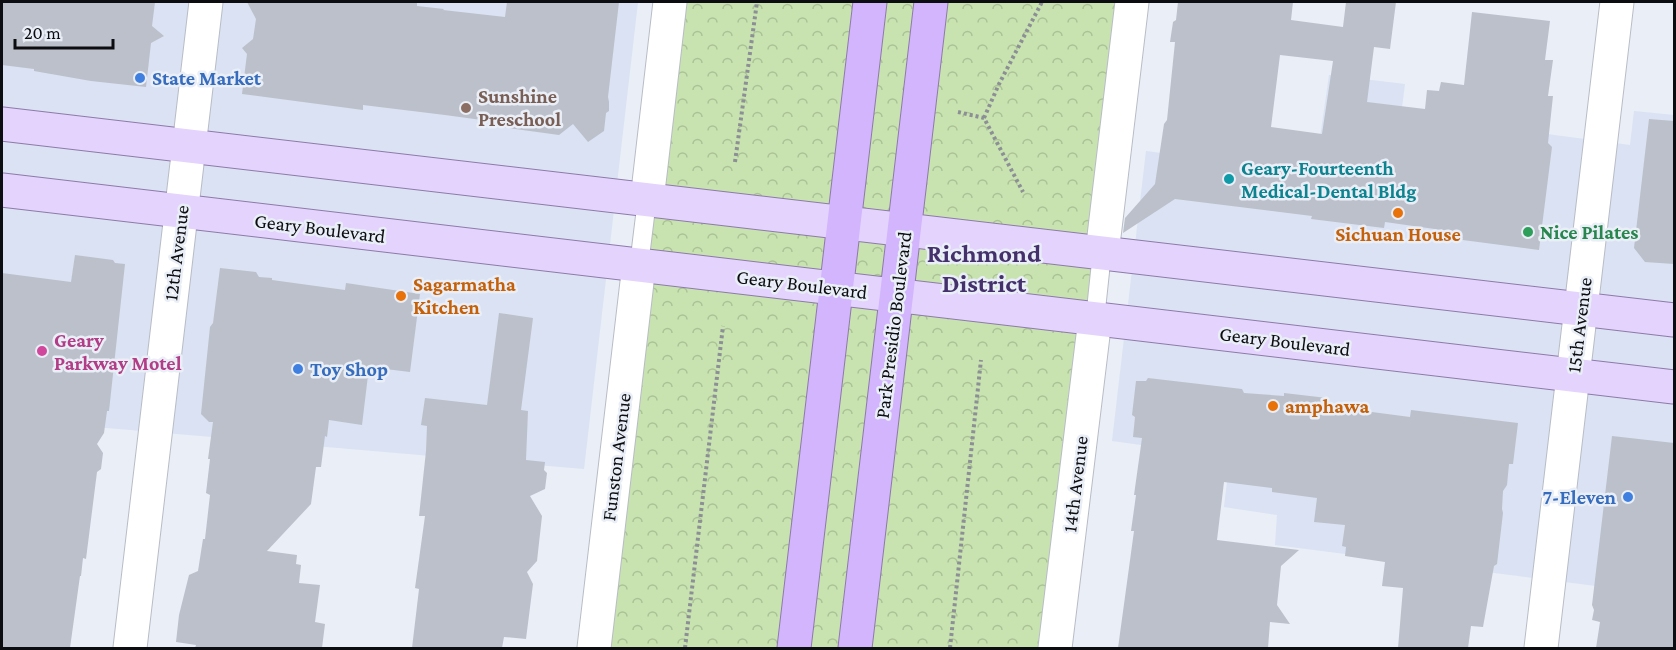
<svg xmlns="http://www.w3.org/2000/svg" width="1676" height="650" font-family="'Crimson Pro',serif">
	<style>
		.built { fill: #dae2f3 }
		.park { fill: url(#park-crowns) }
		.building { fill: #bcc0ca; fill-rule: evenodd }
		.lines { fill: none; stroke-linecap: round; stroke-linejoin: round }
		.lane-casing { stroke: #b8bcc6; stroke-width: 20 }
		.street-casing { stroke: #b8bcc6; stroke-width: 35 }
		.primary-casing { stroke: #8d7aa9; stroke-width: 35 }
		.highway-casing { stroke: #8d7aa9; stroke-width: 35 }
		.path { stroke: #8c8f96; stroke-width: 4; stroke-dasharray: 3 3; stroke-linecap: butt }
		.lane { stroke: #fff; stroke-width: 18 }
		.street { stroke: #fff; stroke-width: 33 }
		.primary { stroke: #e4d3fd; stroke-width: 33 }
		.highway { stroke: #d2b5fc; stroke-width: 33 }
		.shop-dot { fill: #3f7fe0; stroke: #e9eef7; stroke-width: 2 }
		.education-dot { fill: #8d6e63; stroke: #e9eef7; stroke-width: 2 }
		.culture-dot { fill: #0f9aa8; stroke: #e9eef7; stroke-width: 2 }
		.food-dot { fill: #e8710a; stroke: #e9eef7; stroke-width: 2 }
		.leisure-dot { fill: #2e9e5b; stroke: #e9eef7; stroke-width: 2 }
		.hotel-dot { fill: #d1479c; stroke: #e9eef7; stroke-width: 2 }
		.labels { text-anchor: middle; stroke-width: 5; stroke-linejoin: round; paint-order: stroke }
		.shop-label { font-size: 20px; font-weight: bold; fill: #366cbe; stroke: #e9eef7; text-anchor: start }
		.education-label { font-size: 20px; font-weight: bold; fill: #785e54; stroke: #e9eef7; text-anchor: start }
		.culture-label { font-size: 20px; font-weight: bold; fill: #0d838f; stroke: #e9eef7; text-anchor: start }
		.street-label { font-size: 20px; fill: #0c0d10; stroke: #e9eef7 }
		.leisure-label { font-size: 20px; font-weight: bold; fill: #27864d; stroke: #e9eef7; text-anchor: start }
		.food-label { font-size: 20px; font-weight: bold; fill: #c56008; stroke: #e9eef7; text-anchor: start }
		.hotel-label { font-size: 20px; font-weight: bold; fill: #b23c85; stroke: #e9eef7; text-anchor: start }
		.district-label { font-size: 26px; font-weight: bold; fill: #44316c; stroke: #e9eef7 }
	</style>
	<defs>
		<pattern id="park-crowns" width="20" height="18" patternUnits="userSpaceOnUse" patternTransform="scale(1.5)"><rect width="20" height="18" fill="#c8e3b0"/><path d="M2 6a3 3 0 1 1 6 0M12 15a3 3 0 1 1 6 0" fill="none" stroke="#abc296"/></pattern>
	</defs>
	<rect width="100%" height="100%" fill="#e9eef7"/>
	<g class="built">
		<polygon points="2,2 638,2 584,469 2,419"/>
		<polygon points="1329,75 1405,84 1401,115 1630,145 1634,111 1674,115 1674,596 1275,545 1277,515 1224,507 1230,457 1112,441 1146,151 1315,173"/>
	</g>
	<polygon class="park" points="671,2 1132,2 1056,648 594,648"/>
	<g class="building">
		<polygon points="2,2 155,2 152,26 164,36 151,43 146,87 91,81 34,71 34,69 2,65"/>
		<polygon points="247,2 417,2 417,6 444,9 443,10 505,17 507,2 619,2 608,97 609,102 609,111 606,113 604,131 588,142 573,124 559,135 493,126 489,121 445,115 363,105 363,110 242,94 247,54 242,48 253,39 256,19"/>
		<path d="M1178,2H1293L1291,20L1343,27L1346,2H1396L1390,49L1374,47L1367,102L1425,109L1427,90L1439,91L1441,82L1464,85L1472,12L1550,21L1545,60H1553L1548,96H1553L1548,143L1552,147L1539,250L1455,239L1456,232L1385,222L1384,228L1311,219L1312,216L1175,199L1123,233L1125,218L1155,184L1164,124L1167,120L1175,42H1170L1173,22L1176,20ZM1280,55L1333,61L1322,134L1271,127Z"/>
		<polygon points="1649,119 1674,121 1674,264 1645,262 1634,248"/>
		<polygon points="75,255 113,260 115,263 125,264 109,411 107,411 104,433 97,444 103,453 101,469 97,472 86,559 83,558 81,576 80,576 70,648 2,648 2,273 71,282"/>
		<polygon points="220,268 256,272 259,277 272,278 272,280 345,290 346,283 420,294 410,372 369,367 362,425 329,420 327,437 325,436 321,467 316,467 311,504 267,551 297,555 296,564 301,565 299,583 320,585 315,622 325,624 322,648 195,648 196,645 176,642 179,615 189,575 198,571 203,539 205,539 210,495 206,493 210,459 208,459 213,422 209,422 201,414 210,327 213,323"/>
		<polygon points="499,313 533,318 521,410 528,411 526,460 545,462 544,470 547,473 545,489 530,496 542,516 537,561 527,572 533,584 526,639 504,637 502,648 412,648 419,589 415,588 425,516 419,516 426,451 427,426 421,425 425,398 487,405"/>
		<polygon points="1148,378 1242,389 1244,393 1284,396 1284,393 1327,398 1326,406 1410,417 1411,410 1518,423 1513,464 1509,464 1507,485 1503,491 1502,509 1503,513 1497,564 1494,566 1483,627 1471,626 1468,648 1398,648 1403,588 1382,586 1385,562 1345,556 1346,547 1342,546 1345,525 1314,522 1317,498 1272,492 1272,488 1224,482 1217,540 1299,550 1281,566 1277,605 1290,624 1270,622 1268,648 1118,648 1134,531 1131,531 1136,495 1134,495 1142,438 1133,437 1135,417 1132,415 1136,381 1146,381"/>
		<polygon points="1612,436 1674,443 1674,648 1596,648 1600,622 1592,620 1594,610 1592,605"/>
	</g>
	<g class="lines">
		<g class="lane-casing">
			<g id="lane">
				<polyline points="639,265 647,200"/>
				<polyline points="1095,319 1102,253"/>
			</g>
		</g>
		<g class="street-casing">
			<g id="street">
				<polyline points="647,200 670,2"/>
				<polyline points="1102,253 1132,2"/>
				<polyline points="130,648 206,2"/>
				<polyline points="594,648 639,265"/>
				<polyline points="1055,648 1095,319"/>
				<polyline points="1541,648 1617,2"/>
			</g>
		</g>
		<g class="primary-casing">
			<g id="primary">
				<polyline points="2,124 1674,320"/>
				<polyline points="2,190 1674,387"/>
			</g>
		</g>
		<g class="highway-casing">
			<g id="highway">
				<polyline points="794,648 870,2"/>
				<polyline points="855,648 931,2"/>
			</g>
		</g>
		<g class="path">
			<polyline points="958,112 984,118 1023,192"/>
			<polyline points="984,118 999,84 1042,2"/>
			<polyline points="735,162 757,2"/>
			<polyline points="685,648 723,326"/>
			<polyline points="950,648 981,360"/>
		</g>
		<use href="#lane" class="lane"/>
		<use href="#street" class="street"/>
		<use href="#primary" class="primary"/>
		<use href="#highway" class="highway"/>
	</g>
	<g class="shop-dot">
		<circle cx="140" cy="78" r="6"/>
		<circle cx="298" cy="369" r="6"/>
		<circle cx="1628" cy="497" r="6"/>
	</g>
	<circle class="education-dot" cx="466" cy="108" r="6"/>
	<circle class="culture-dot" cx="1229" cy="179" r="6"/>
	<g class="food-dot">
		<circle cx="1398" cy="213" r="6"/>
		<circle cx="401" cy="296" r="6"/>
		<circle cx="1273" cy="406" r="6"/>
	</g>
	<circle class="leisure-dot" cx="1528" cy="232" r="6"/>
	<circle class="hotel-dot" cx="42" cy="351" r="6"/>
	<g class="labels">
		<g class="shop-label">
			<text x="152" y="85">State Market</text>
			<text x="310" y="376">Toy Shop</text>
			<text x="1616" y="504" text-anchor="end">7-Eleven</text>
		</g>
		<g class="education-label">
			<text x="478" y="103">Sunshine<tspan x="478" dy="23">Preschool</tspan></text>
		</g>
		<g class="culture-label">
			<text x="1241" y="175">Geary-Fourteenth<tspan x="1241" dy="23">Medical-Dental Bldg</tspan></text>
		</g>
		<g class="street-label">
			<text transform="translate(320 228) rotate(7)" y="7">Geary Boulevard</text>
			<text transform="translate(176 253) rotate(-83)" y="7">12th Avenue</text>
			<text transform="translate(802 284) rotate(7)" y="7">Geary Boulevard</text>
			<text transform="translate(893 325) rotate(-83)" y="7">Park Presidio Boulevard</text>
			<text transform="translate(1579 325) rotate(-83)" y="7">15th Avenue</text>
			<text transform="translate(1285 341) rotate(7)" y="7">Geary Boulevard</text>
			<text transform="translate(616 457) rotate(-83)" y="7">Funston Avenue</text>
			<text transform="translate(1075 484) rotate(-83)" y="7">14th Avenue</text>
		</g>
		<g class="leisure-label">
			<text x="1540" y="239">Nice Pilates</text>
		</g>
		<g class="food-label">
			<text x="1398" y="241" text-anchor="middle">Sichuan House</text>
			<text x="413" y="291">Sagarmatha<tspan x="413" dy="23">Kitchen</tspan></text>
			<text x="1285" y="413">amphawa</text>
		</g>
		<g class="hotel-label">
			<text x="54" y="347">Geary<tspan x="54" dy="23">Parkway Motel</tspan></text>
		</g>
		<g class="district-label">
			<text x="984" y="262">Richmond<tspan x="984" dy="30">District</tspan></text>
		</g>
	</g>
	<rect width="1676" height="650" fill="none" stroke="#0c0d10" stroke-width="6"/>
	<path d="M15 39v9h98v-9" fill="none" stroke="#0c0d10" stroke-width="3"/>
	<text x="24" y="39" font-size="18" fill="#0c0d10" stroke="#e9eef7" stroke-width="4.5" paint-order="stroke">20 m</text>
</svg>
